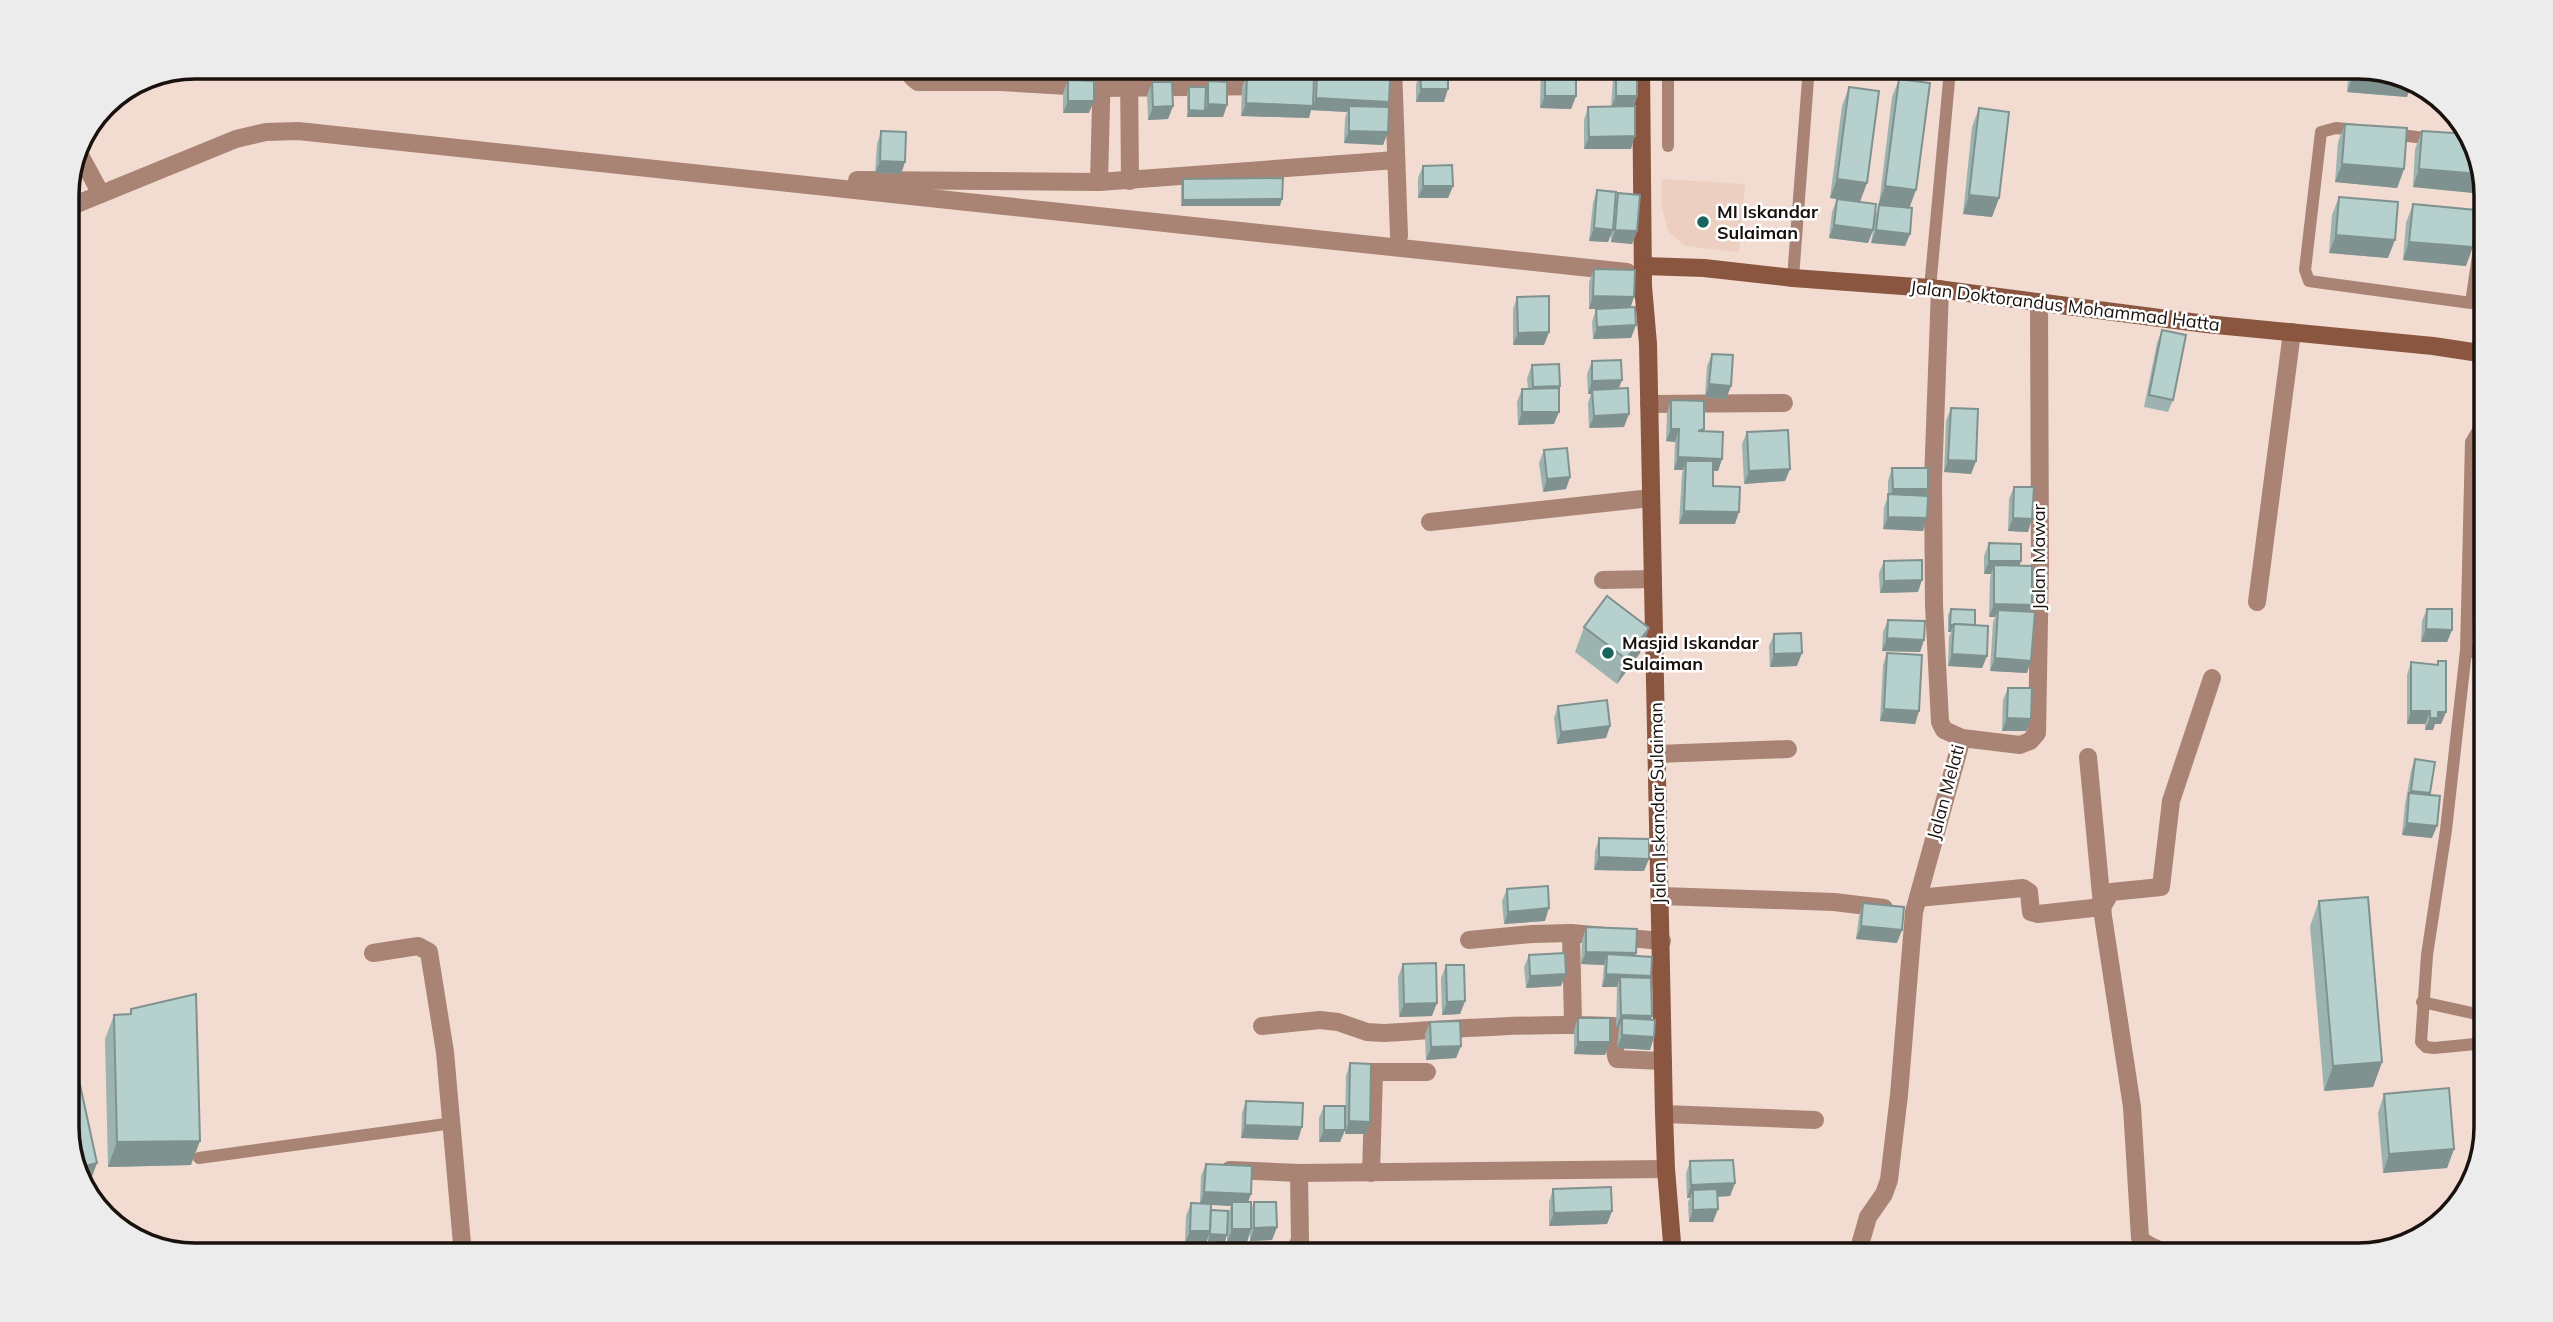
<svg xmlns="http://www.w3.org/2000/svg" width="2553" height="1322" font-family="Mulish,sans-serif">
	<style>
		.built { fill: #edcfc1 }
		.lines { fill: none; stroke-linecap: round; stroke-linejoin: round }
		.lane { stroke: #a98373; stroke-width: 12 }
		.street { stroke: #a98373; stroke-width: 18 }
		.secondary { stroke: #8a563f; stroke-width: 18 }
		.wall { fill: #9db3b0; fill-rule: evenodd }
		.shaded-wall { fill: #7f9290 }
		.building { fill: #b6d0cd; stroke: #7f9290; stroke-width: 2 }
		.poi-dot { fill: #18655f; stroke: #fff; stroke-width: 2.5 }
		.labels { text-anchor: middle; stroke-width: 5; stroke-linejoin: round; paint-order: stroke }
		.poi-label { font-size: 18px; font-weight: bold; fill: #18110d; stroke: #fff; text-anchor: start }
		.street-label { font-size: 18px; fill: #18110d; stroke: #fff }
		.rim { fill: none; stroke: #18110d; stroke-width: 3.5 }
	</style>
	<rect width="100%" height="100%" fill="#f2dbd1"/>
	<polygon class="built" points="1662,179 1745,184 1739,252 1685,246 1668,231 1661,204"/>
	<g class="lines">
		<g class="lane">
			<polyline points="1668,66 1668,146"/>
			<polyline points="2357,130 2336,128 2321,132 2305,270 2309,281 2471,303 2486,201"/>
			<polyline points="2392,134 2433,139"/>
			<polyline points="1793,278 1809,66"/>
			<polyline points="1930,288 1949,81 1944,66"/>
			<polyline points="2486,417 2471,442 2466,651 2446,830 2427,955 2421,1042 2426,1047 2434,1048 2486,1043"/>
			<polyline points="2466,651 2486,654"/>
			<polyline points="2422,1002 2486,1016"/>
			<polyline points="199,1158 453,1123"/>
		</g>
		<g class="street">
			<polyline points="909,66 912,77 918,82 1000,82 1102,88 1267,86"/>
			<polyline points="1129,66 1130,181"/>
			<polyline points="1393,66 1399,236"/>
			<polyline points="81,157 101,194"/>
			<polyline points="857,180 1099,182 1396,160"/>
			<polyline points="1099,182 1102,66"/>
			<polyline points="67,208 236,139 266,132 298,131 1627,272"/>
			<polyline points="1649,404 1784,403"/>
			<polyline points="1430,522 1651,498"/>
			<polyline points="1603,580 1653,579"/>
			<polyline points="2257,602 2292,332"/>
			<polyline points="1962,738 2020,745 2030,741 2037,733 2040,563 2039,302"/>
			<polyline points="1657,754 1788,749"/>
			<path d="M2088,757L2103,916L2132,1107L2140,1238C2146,1248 2159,1246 2165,1255"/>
			<polyline points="1661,896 1834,902 1884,908"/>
			<polyline points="1918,898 2023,888 2029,892 2031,912 2038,914 2102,907 2111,892 2161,887 2171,801 2212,678"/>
			<polyline points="1571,933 1573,1023"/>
			<polyline points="1469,940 1532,934 1571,933 1662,941"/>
			<polyline points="373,953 418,946 429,952 445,1052 463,1255"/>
			<path d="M1262,1026L1320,1020L1338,1022L1367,1032L1384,1033C1461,1028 1536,1023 1613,1026C1619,1035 1612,1049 1617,1059L1663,1061"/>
			<polyline points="1364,1072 1427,1072"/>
			<polyline points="1664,1114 1815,1120"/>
			<polyline points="1230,1170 1299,1173 1666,1169"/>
			<polyline points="1371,1173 1374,1072"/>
			<polyline points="1200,1251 1294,1251 1300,1241 1299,1173"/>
			<polyline points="1857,1255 1868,1217 1884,1194 1889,1180 1899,1095 1914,912 1962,738 1944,730 1940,722 1934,605 1933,481 1940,289"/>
		</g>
		<g class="secondary">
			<polyline points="1641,66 1643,286 1648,344 1664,1114 1666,1169 1673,1255"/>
			<polyline points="1644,266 1704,268 1793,278 1930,288 2206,324 2433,346 2486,354"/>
		</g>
	</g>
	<g class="wall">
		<polygon points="1541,66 1576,66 1576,96 1571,109 1540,108"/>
		<polygon points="1580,66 1631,66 1630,69 1637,96 1634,106 1631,149 1584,149 1584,120 1588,107 1611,107 1613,79 1580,80"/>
		<polygon points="2349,66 2358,66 2413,79 2407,97 2347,92"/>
		<polygon points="1420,72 1444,102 1416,102 1416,85"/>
		<polygon points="1247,74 1314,85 1317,75 1387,107 1388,132 1383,145 1344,143 1345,118 1347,112 1311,110 1309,118 1241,116 1242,87"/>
		<polygon points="1899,79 1910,208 1910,234 1905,246 1871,243 1873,231 1868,243 1829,238 1832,212 1837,199 1854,201 1830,198 1842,106 1849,87 1860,202 1875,216 1879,205 1892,97"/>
		<polygon points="1068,80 1089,113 1063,113 1063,93"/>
		<polygon points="1208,81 1227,105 1223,117 1187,117 1187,94 1189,87 1206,87"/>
		<polygon points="1152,82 1173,106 1168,119 1148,120 1147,95"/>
		<polygon points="1979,108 1999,198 1992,217 1963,214 1972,127"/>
		<polygon points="2345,124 2404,169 2397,188 2335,182 2338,142"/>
		<polygon points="881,131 905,162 901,174 875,173 877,144"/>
		<polygon points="2422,131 2474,193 2413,187 2415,149"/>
		<polygon points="1423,166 1453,186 1448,198 1418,198 1418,178"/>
		<polygon points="1183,179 1280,206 1181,206 1181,185"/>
		<polygon points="1597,190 1616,199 1618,193 1637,231 1632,244 1611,242 1611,235 1608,242 1589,241 1593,203"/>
		<polygon points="2339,197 2388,258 2329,253 2332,215"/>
		<polygon points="2413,204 2466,266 2403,260 2406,223"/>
		<polygon points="1594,269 1630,308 1636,325 1631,338 1593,339 1592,322 1596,309 1601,309 1589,309 1589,282"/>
		<polygon points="1517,297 1549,332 1544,345 1513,345 1513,309"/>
		<polygon points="2162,330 2173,400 2168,412 2144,407 2157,343"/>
		<polygon points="1712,354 1731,386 1726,399 1705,397 1707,366"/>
		<polygon points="1592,361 1619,389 1624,427 1589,428 1588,403 1591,394 1588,394 1587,374"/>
		<polygon points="1532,365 1559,389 1554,424 1518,425 1517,402 1522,389 1528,389 1527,378"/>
		<polygon points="1671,400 1704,429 1704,431 1722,459 1718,471 1713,471 1713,486 1735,524 1679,524 1682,474 1683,470 1674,470 1675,442 1666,441 1667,413"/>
		<polygon points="1951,408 1976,461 1971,474 1944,472 1946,421"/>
		<polygon points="1747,432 1790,469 1785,481 1744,484 1742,444"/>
		<polygon points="1544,450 1570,477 1566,489 1543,492 1539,463"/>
		<polygon points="1892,468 1928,489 1926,496 1923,531 1883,529 1884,507 1888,496 1888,481"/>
		<polygon points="2014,487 2028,532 2008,531 2009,499"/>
		<polygon points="1989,543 2020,565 2032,605 2029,612 2027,673 1990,671 1993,622 1995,617 1989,617 1990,578 1991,574 1984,574 1984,556"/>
		<polygon points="1884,561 1918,592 1880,593 1879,573"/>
		<polygon points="1951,609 1975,625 1987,656 1982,668 1948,666 1949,637 1951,632 1948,632 1948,615"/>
		<polygon points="2427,609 2452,630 2447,642 2421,642 2422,621"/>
		<polygon points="1888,620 1924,640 1920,652 1882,651 1883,632"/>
		<polygon points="1584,627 1649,628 1640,653 1617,684 1575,652"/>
		<polygon points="1774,634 1797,666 1770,667 1769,646"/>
		<polygon points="1887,653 1919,711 1915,724 1880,721 1883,665"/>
		<polygon points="2438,661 2446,712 2441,724 2435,724 2433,730 2425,730 2425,724 2407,724 2407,675 2411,662 2437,665"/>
		<polygon points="2008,688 2027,731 2002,731 2003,700"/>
		<polygon points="1558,706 1610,726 1606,738 1557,744 1554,718"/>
		<polygon points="2415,759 2429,795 2432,838 2402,835 2405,805 2411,771"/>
		<polygon points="1599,838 1644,871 1594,870 1595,851"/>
		<polygon points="1507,889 1545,921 1504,924 1502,901"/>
		<polygon points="2319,901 2382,1062 2373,1087 2324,1091 2310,926"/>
		<polygon points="1863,903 1897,943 1856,939 1859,916"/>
		<polygon points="1586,927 1636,953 1635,956 1651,978 1652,1016 1651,1019 1654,1037 1650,1050 1617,1048 1619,1028 1616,1028 1617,987 1602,987 1604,965 1581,964 1582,940"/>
		<polygon points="1529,955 1561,986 1526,988 1524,967"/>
		<polygon points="1403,964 1432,1016 1399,1017 1398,977"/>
		<polygon points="1446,965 1465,1001 1460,1014 1442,1015 1441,978"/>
		<polygon points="131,1009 191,1165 108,1167 105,1039 114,1015 129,1014"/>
		<polygon points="1578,1018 1605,1055 1574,1054 1574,1030"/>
		<polygon points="1430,1022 1461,1046 1456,1058 1426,1060 1425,1034"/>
		<polygon points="1350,1063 1370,1122 1366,1134 1345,1134 1346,1076"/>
		<polygon points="2384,1094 2454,1149 2447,1168 2383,1173 2378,1113"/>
		<polygon points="1246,1101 1298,1140 1241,1138 1242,1113"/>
		<polygon points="1324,1106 1345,1130 1340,1142 1319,1142 1319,1118"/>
		<polygon points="1690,1161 1735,1183 1730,1196 1717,1197 1713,1222 1689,1222 1688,1202 1690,1198 1687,1198 1686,1174"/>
		<path d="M1206,1164L1251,1194L1248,1202L1251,1210L1254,1202L1277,1227L1272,1240L1250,1241V1233L1247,1242H1227V1223L1225,1242L1208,1241V1237L1206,1244L1185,1243L1186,1216L1191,1203L1200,1204L1201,1176ZM1211,1205L1231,1206L1228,1214L1211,1210Z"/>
		<polygon points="1553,1189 1612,1211 1607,1224 1549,1226 1549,1202"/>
	</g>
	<g class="shaded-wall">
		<polygon points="1631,66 1626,79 1616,69 1613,79 1580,80 1585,67"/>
		<polygon points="2354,74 2406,78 2413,79 2407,97 2347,92"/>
		<polygon points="1421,89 1448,89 1444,102 1416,102"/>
		<polygon points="2425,89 2436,99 2421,98"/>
		<polygon points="1545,96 1576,96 1571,109 1540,108"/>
		<polygon points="1616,96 1637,96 1633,109 1611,108"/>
		<polygon points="1316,98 1389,102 1384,114 1349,106 1347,112 1311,110 1309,118 1241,116 1246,103 1313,106"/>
		<polygon points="1068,101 1094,101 1089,113 1063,113"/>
		<polygon points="1208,104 1227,105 1223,117 1187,117 1189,110 1205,111"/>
		<polygon points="1173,106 1168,119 1148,120 1153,107"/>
		<polygon points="1349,131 1388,132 1383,145 1344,143"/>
		<polygon points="1635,136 1631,149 1584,149 1589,137"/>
		<polygon points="880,161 905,162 901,174 875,173"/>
		<polygon points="2342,164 2404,169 2397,188 2335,182"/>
		<polygon points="2419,169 2481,174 2474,193 2413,187"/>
		<polygon points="1837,179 1867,183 1860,202 1830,198"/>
		<polygon points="1423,186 1453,186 1448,198 1418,198"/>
		<polygon points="1885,186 1916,190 1909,209 1878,205"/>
		<polygon points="1969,195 1999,198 1992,217 1963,214"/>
		<polygon points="1282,199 1280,206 1181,206 1183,200"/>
		<polygon points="1834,225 1873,230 1868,243 1829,238"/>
		<polygon points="1594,228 1613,230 1608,242 1589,241"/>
		<polygon points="1615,230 1637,231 1632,244 1611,242"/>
		<polygon points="1876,230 1910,234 1905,246 1871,243"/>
		<polygon points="2336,235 2395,240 2388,258 2329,253"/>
		<polygon points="2409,242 2473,247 2466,266 2403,260"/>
		<polygon points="1593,296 1634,297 1630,309 1589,309"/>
		<polygon points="1636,325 1631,338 1593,339 1597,327"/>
		<polygon points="1549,332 1544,345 1513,345 1518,333"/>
		<polygon points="1622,380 1617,393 1592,390 1591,394 1588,394 1592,381"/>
		<polygon points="1709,384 1731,386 1726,399 1705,397"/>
		<polygon points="1560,386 1555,399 1528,400 1533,387"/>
		<polygon points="1522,412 1559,412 1554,424 1518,425"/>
		<polygon points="1629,414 1624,427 1589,428 1594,416"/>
		<polygon points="1671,429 1679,429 1675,442 1666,441"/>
		<polygon points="1678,457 1722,459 1718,471 1686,470 1686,461 1683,470 1674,470"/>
		<polygon points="1948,460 1976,461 1971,474 1944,472"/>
		<polygon points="1790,469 1785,481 1744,484 1749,471"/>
		<polygon points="1570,477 1566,489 1543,492 1547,479"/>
		<polygon points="1893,489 1928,489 1924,502 1888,502"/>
		<polygon points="1684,511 1739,512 1735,524 1679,524"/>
		<polygon points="1888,517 1927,518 1923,531 1883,529"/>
		<polygon points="2013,518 2032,519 2028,532 2008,531"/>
		<polygon points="1989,561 2021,561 2017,574 1994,565 1991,574 1984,574"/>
		<polygon points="1922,580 1918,592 1880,593 1884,581"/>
		<polygon points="1994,604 2032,605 2027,617 1998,610 1995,617 1989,617"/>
		<polygon points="1950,625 1953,625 1951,632 1948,632"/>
		<polygon points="1649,628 1640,653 1617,684 1626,659"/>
		<polygon points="2426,629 2452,630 2447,642 2421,642"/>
		<polygon points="1887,638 1924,640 1920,652 1882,651"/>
		<polygon points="1802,653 1797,666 1770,667 1774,654"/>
		<polygon points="1952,654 1987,656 1982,668 1948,666"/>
		<polygon points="1995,658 2031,661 2027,673 1990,671"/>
		<polygon points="1884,709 1919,711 1915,724 1880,721"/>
		<polygon points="2411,711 2430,711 2425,724 2407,724"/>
		<polygon points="2438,712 2446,712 2441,724 2435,724 2433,730 2425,730 2430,718"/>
		<polygon points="2007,718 2031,719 2027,731 2002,731"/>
		<polygon points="1610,726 1606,738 1557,744 1561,732"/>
		<polygon points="2411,791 2430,793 2425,806 2409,794"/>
		<polygon points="2407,823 2437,826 2432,838 2402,835"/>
		<polygon points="1599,857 1649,859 1644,871 1594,870"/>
		<polygon points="1549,908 1545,921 1504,924 1508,912"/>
		<polygon points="1861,926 1902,930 1897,943 1856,939"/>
		<polygon points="1586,952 1636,953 1632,966 1607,954 1604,965 1581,964"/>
		<polygon points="1566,974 1561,986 1526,988 1530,976"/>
		<polygon points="1606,974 1651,976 1647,989 1620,977 1617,987 1602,987"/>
		<polygon points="1465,1001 1460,1014 1442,1015 1447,1002"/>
		<polygon points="1437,1003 1432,1016 1399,1017 1404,1004"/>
		<polygon points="1621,1015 1652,1016 1648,1028 1622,1018 1619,1028 1616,1028"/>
		<polygon points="1622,1035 1654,1037 1650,1050 1617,1048"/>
		<polygon points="1578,1042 1610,1042 1605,1055 1574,1054"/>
		<polygon points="1461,1046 1456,1058 1426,1060 1431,1047"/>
		<polygon points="2382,1062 2373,1087 2324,1091 2333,1066"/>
		<polygon points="1349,1121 1370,1122 1366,1134 1345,1134"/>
		<polygon points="1245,1125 1302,1127 1298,1140 1241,1138"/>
		<polygon points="1324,1130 1345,1130 1340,1142 1319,1142"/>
		<polygon points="200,1141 191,1165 108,1167 117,1142"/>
		<polygon points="2454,1149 2447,1168 2383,1173 2389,1154"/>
		<polygon points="97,1163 90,1182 83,1184 78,1168"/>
		<polygon points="1735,1183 1730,1196 1693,1198 1693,1190 1690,1198 1687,1198 1691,1185"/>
		<polygon points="1204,1192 1251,1194 1246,1207 1232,1202 1231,1206 1200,1204"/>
		<polygon points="1718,1209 1713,1222 1689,1222 1693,1210"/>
		<polygon points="1612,1211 1607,1224 1549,1226 1554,1213"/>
		<polygon points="1277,1227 1272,1240 1250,1241 1254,1228"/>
		<polygon points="1232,1229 1251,1229 1247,1242 1227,1242"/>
		<polygon points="1190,1231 1210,1231 1206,1244 1185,1243"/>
		<polygon points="1210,1234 1227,1235 1225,1242 1208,1241"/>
	</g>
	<g class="building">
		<rect x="1545" y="66" width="31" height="30"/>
		<polygon points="2354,66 2358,66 2406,78 2354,74"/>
		<rect x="1616" y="69" width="21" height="27"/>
		<polygon points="1448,71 1448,89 1421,89 1420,72"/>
		<polygon points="1247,74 1314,77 1313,106 1246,103"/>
		<polygon points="1317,75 1390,79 1389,102 1316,98"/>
		<polygon points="1899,79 1930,83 1916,190 1885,186"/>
		<polygon points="1068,80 1094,81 1094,101 1068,101"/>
		<polygon points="1208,81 1227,82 1227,105 1208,104"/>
		<polygon points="1152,82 1172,82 1173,106 1153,107"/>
		<polygon points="1189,87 1206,87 1205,111 1189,110"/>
		<polygon points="1849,87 1879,91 1867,183 1837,179"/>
		<polygon points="1349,106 1389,107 1388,132 1349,131"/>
		<polygon points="1635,106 1635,136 1589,137 1588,107"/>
		<polygon points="1979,108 2009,112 1999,198 1969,195"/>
		<polygon points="2345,124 2407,128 2404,169 2342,164"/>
		<polygon points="881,131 906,132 905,162 880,161"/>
		<polygon points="2422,131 2469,134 2481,174 2419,169"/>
		<polygon points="1452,165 1453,186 1423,186 1423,166"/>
		<polygon points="1283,178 1282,199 1183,200 1183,179"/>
		<polygon points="1597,190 1616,192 1613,230 1594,228"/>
		<polygon points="1618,193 1640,195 1637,231 1615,230"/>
		<polygon points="2339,197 2398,202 2395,240 2336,235"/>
		<polygon points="1837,199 1876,204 1873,230 1834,225"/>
		<polygon points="2413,204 2476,210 2473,247 2409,242"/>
		<polygon points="1879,205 1912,208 1910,234 1876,230"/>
		<polygon points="1594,269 1635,270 1634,297 1593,296"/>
		<polygon points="1549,296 1549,332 1518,333 1517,297"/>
		<polygon points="1635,307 1636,325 1597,327 1596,309"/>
		<polygon points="2162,330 2186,335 2173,400 2149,395"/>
		<polygon points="1712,354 1733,355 1731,386 1709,384"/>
		<polygon points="1621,360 1622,380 1592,381 1592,361"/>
		<polygon points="1559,364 1560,386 1533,387 1532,365"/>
		<polygon points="1559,388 1559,412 1522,412 1522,389"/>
		<polygon points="1628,388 1629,414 1594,416 1592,390"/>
		<polygon points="1671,400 1704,401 1704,429 1698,431 1723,432 1722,459 1678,457 1679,429 1671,429"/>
		<polygon points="1951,408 1978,409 1976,461 1948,460"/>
		<polygon points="1788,430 1790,469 1749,471 1747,432"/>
		<polygon points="1567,448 1570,477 1547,479 1544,450"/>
		<polygon points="1686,461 1713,461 1713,486 1740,487 1739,512 1684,511"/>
		<polygon points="1892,468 1928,468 1928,489 1893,489"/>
		<polygon points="2014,487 2034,487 2032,519 2013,518"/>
		<polygon points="1888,494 1928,496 1927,518 1888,517"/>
		<polygon points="1989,543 2021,544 2021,561 1989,561"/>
		<polygon points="1922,560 1922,580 1884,581 1884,561"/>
		<polygon points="1994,565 2032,566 2032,605 1994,604"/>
		<polygon points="1607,596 1649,628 1626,659 1584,627"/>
		<polygon points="1951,609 1975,610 1975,625 1954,624 1954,625 1950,625"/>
		<polygon points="2427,609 2452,609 2452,630 2426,629"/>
		<polygon points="1998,610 2035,612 2031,661 1995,658"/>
		<polygon points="1888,620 1925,621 1924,640 1887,638"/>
		<polygon points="1954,624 1988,626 1987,656 1952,654"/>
		<polygon points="1801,633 1802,653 1774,654 1774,634"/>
		<polygon points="1887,653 1922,655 1919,711 1884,709"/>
		<polygon points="2438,661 2446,661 2446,712 2438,712 2438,718 2430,718 2430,711 2411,711 2411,662 2438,665"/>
		<polygon points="2008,688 2032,688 2031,719 2007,718"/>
		<polygon points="1607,700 1610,726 1561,732 1558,706"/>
		<polygon points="2415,759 2435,762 2430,793 2411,791"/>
		<polygon points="2409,793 2440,796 2437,826 2407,823"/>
		<polygon points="1599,838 1649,839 1649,859 1599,857"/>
		<polygon points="1548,886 1549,908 1508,912 1507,889"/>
		<polygon points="2368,897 2382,1062 2333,1066 2319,901"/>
		<polygon points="1863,903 1904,907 1902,930 1861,926"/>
		<polygon points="1586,927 1637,929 1636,953 1586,952"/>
		<polygon points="1565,953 1566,974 1530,976 1529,955"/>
		<polygon points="1607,954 1652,957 1651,976 1606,974"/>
		<polygon points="1436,963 1437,1003 1404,1004 1403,964"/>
		<polygon points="1446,965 1464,965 1465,1001 1447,1002"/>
		<polygon points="1620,977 1651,978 1652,1016 1621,1015"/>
		<polygon points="196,994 200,1141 117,1142 114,1015 131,1014 131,1009"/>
		<rect x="1578" y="1018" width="32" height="24"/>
		<polygon points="1622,1018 1655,1020 1654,1037 1622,1035"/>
		<polygon points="1460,1021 1461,1046 1431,1047 1430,1022"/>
		<polygon points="74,1057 97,1163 78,1168 67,1136 67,1059"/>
		<polygon points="1350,1063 1371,1064 1370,1122 1349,1121"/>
		<polygon points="2449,1088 2454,1149 2389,1154 2384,1094"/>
		<polygon points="1246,1101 1303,1103 1302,1127 1245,1125"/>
		<rect x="1324" y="1106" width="21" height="24"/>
		<polygon points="1733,1160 1735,1183 1691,1185 1690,1161"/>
		<polygon points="1206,1164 1252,1166 1251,1194 1204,1192"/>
		<polygon points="1611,1187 1612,1211 1554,1213 1553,1189"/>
		<polygon points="1717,1189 1718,1209 1693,1210 1693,1190"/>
		<rect x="1232" y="1202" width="19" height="27"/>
		<polygon points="1254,1202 1276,1202 1277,1227 1254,1228"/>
		<polygon points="1191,1203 1211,1204 1210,1231 1190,1231"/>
		<polygon points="1211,1210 1228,1211 1227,1235 1210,1234"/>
	</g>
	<g class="poi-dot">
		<circle cx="1703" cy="222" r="7"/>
		<circle cx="1608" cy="653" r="7"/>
	</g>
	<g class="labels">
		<g class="poi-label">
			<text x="1717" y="218">MI Iskandar<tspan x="1717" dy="21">Sulaiman</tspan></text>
			<text x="1622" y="649">Masjid Iskandar<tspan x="1622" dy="21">Sulaiman</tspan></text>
		</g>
		<g class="street-label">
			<text transform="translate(2065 306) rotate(7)" y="6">Jalan Doktorandus Mohammad Hatta</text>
			<text transform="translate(2039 557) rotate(-90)" y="6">Jalan Mawar</text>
			<text transform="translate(1946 792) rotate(-75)" y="6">Jalan Melati</text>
			<text transform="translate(1658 803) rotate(-91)" y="6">Jalan Iskandar Sulaiman</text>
		</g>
	</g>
	<path d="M0 0H2553V1322H0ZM195 79H2358A116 116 0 0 1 2474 195V1127A116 116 0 0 1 2358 1243H195A116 116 0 0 1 79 1127V195A116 116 0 0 1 195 79Z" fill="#edecec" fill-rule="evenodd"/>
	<path class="rim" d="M195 79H2358A116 116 0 0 1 2474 195V1127A116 116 0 0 1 2358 1243H195A116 116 0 0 1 79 1127V195A116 116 0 0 1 195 79Z"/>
</svg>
